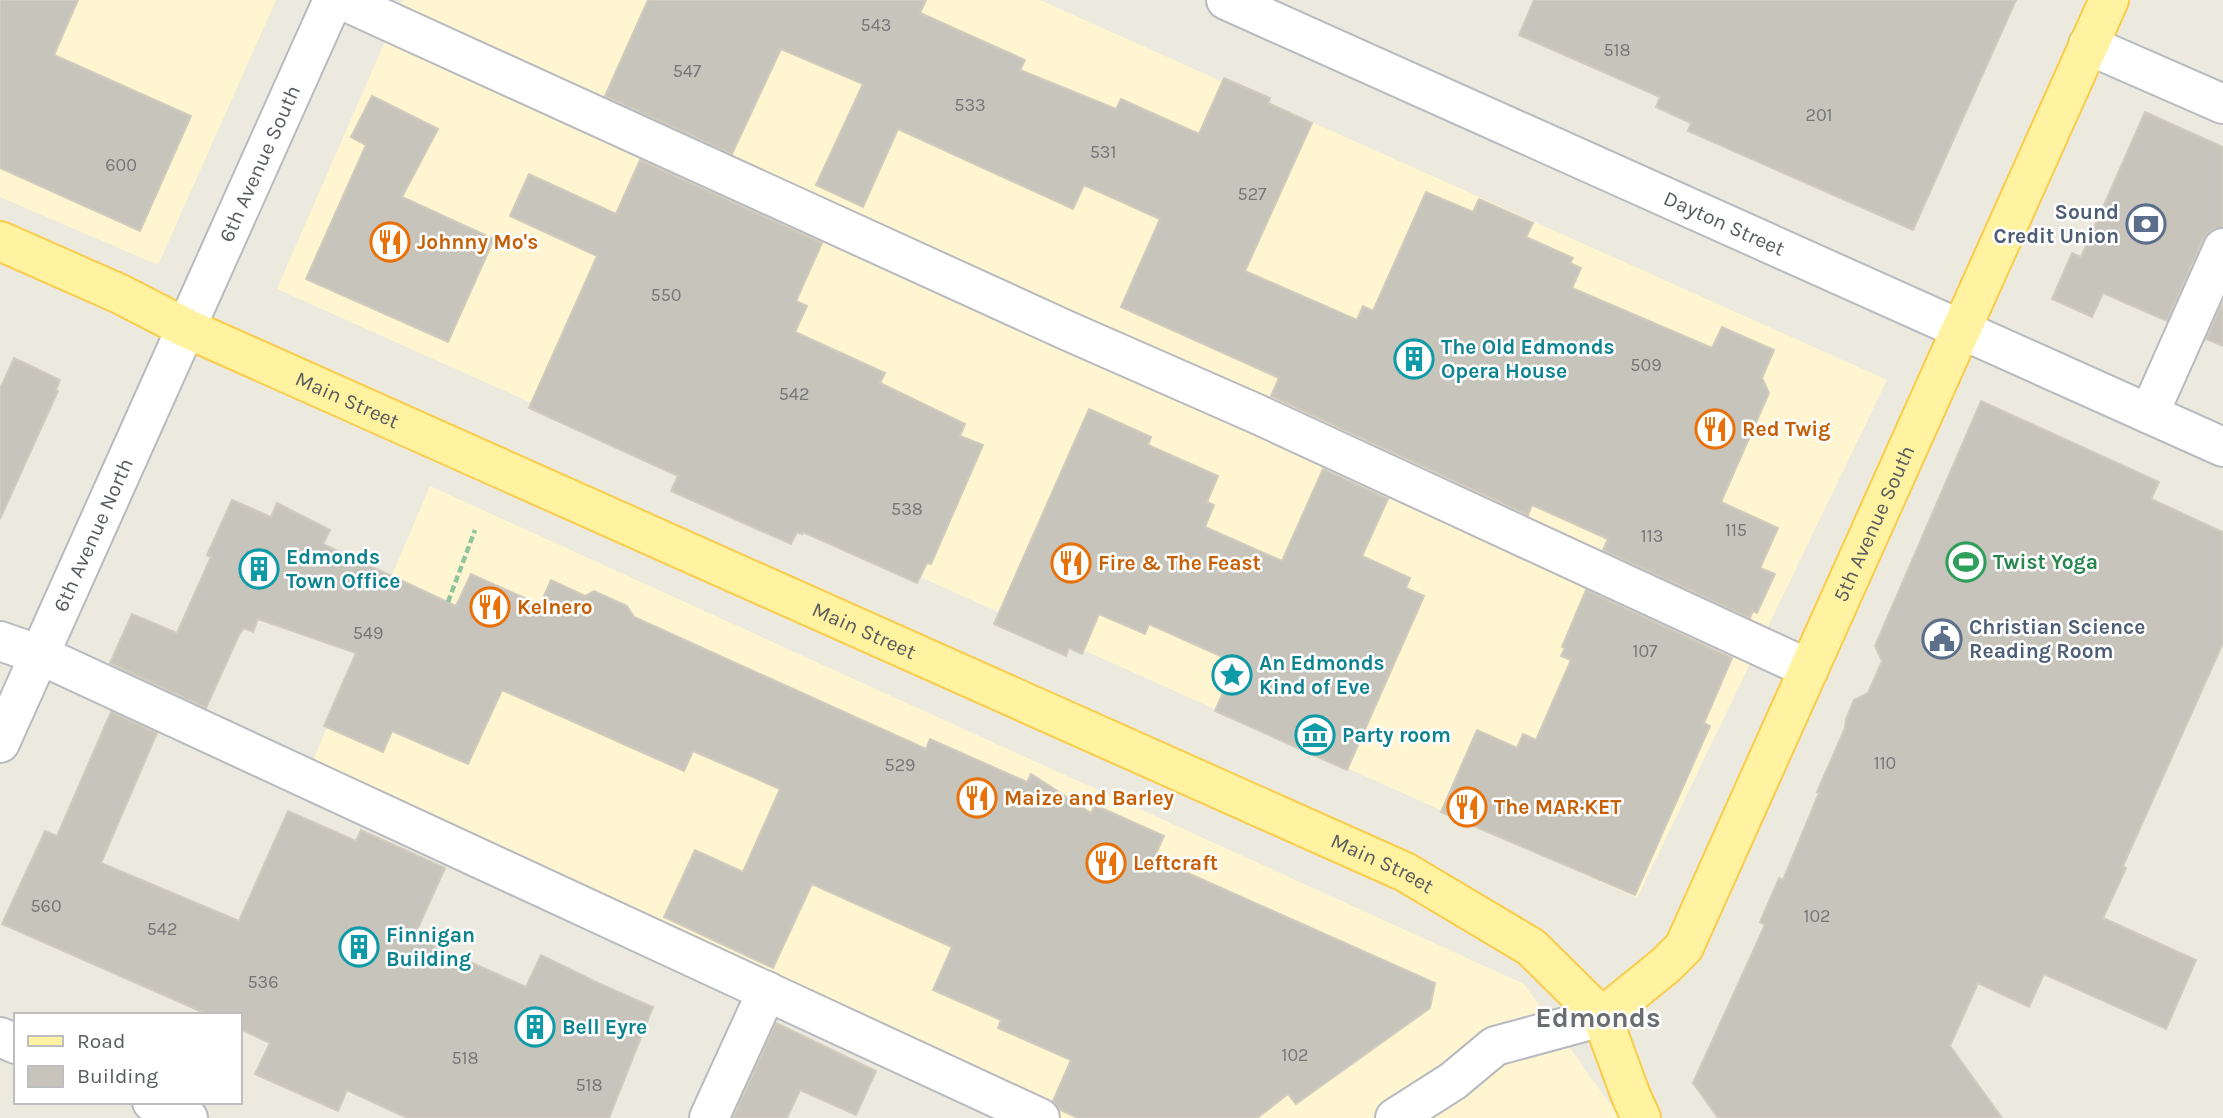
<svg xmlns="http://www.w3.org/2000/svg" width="2223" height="1118" font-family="Karla,sans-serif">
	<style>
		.commercial { fill: #fff5d1 }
		.building { fill: #c7c4bc; stroke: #d1cbbd; stroke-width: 2 }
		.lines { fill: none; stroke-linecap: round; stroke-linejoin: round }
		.minor-casing { stroke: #b7babf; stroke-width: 42 }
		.major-casing { stroke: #facc4a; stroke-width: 42 }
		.path { stroke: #90c5a0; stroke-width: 4.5; stroke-dasharray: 7 3.5; stroke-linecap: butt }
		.minor { stroke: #fff; stroke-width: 38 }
		.major { stroke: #fff2a1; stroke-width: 38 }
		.labels { text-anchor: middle; stroke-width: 5; stroke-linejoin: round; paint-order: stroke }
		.number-label { font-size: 18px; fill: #747678 }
		.street-label { font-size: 21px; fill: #585c61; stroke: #fff }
		.service-label { font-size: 21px; font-weight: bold; fill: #4e5e75; stroke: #fff; text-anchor: end }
		.food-label { font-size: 21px; font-weight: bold; fill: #c56008; stroke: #fff; text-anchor: start }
		.culture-label { font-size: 21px; font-weight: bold; fill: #0d838f; stroke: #fff; text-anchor: start }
		.leisure-label { font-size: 21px; font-weight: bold; fill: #27864d; stroke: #fff; text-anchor: start }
		.district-label { font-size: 28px; font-weight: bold; fill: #696e73; stroke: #fff }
	</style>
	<rect width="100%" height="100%" fill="#eceadf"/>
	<g class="commercial">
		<polygon points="0,0 276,0 158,265 0,197"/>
		<polygon points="403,0 1040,0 1887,380 1637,898 277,289"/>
		<polygon points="430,486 1524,984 1620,1118 1019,1118 300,791"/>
	</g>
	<g class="building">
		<polygon points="0,0 78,0 54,55 191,116 140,231 0,168"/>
		<polygon points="648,0 926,0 920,13 1025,60 1020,70 1116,109 1121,99 1199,134 1224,78 1270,98 1268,103 1312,123 1245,271 1357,320 1363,306 1373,311 1426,192 1473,212 1479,199 1533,223 1526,237 1573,258 1570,263 1581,268 1572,288 1712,348 1722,327 1774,350 1762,378 1769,393 1721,502 1778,528 1760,568 1775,574 1757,613 1753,611 1750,618 1603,550 1608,539 1532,505 1528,515 1271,396 1279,378 1121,307 1160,219 1084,185 1073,209 898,129 863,207 816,185 863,84 781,49 732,154 605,96"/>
		<polygon points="1534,0 2016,0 1913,230 1688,131 1691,123 1656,107 1660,97 1519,35"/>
		<polygon points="372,96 438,129 402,197 494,239 448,342 306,279 366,145 351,137"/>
		<polygon points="2145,112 2223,147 2223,227 2211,230 2203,239 2167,321 2103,293 2092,317 2052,299 2072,253 2081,257"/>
		<polygon points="640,160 822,243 796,301 807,306 795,332 885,373 880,383 965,424 960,436 983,445 931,564 927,563 917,583 803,532 802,534 797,532 791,544 671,491 678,476 529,408 597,256 510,216 529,174 616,214"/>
		<polygon points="2223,302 2223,346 2206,339"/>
		<polygon points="14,358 60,380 56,390 58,391 0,519 0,389"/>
		<polygon points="1981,401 2159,482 2151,499 2223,532 2223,643 2123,866 2126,868 2103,918 2196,960 2166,1029 2044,974 2029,1007 1978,983 1950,1046 2002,1118 1718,1118 1693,1083 1765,925 1760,922 1779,878 1783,880 1819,793 1817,792 1845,728 1846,719 1854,700 1868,693 1882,661 1875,646"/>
		<polygon points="1089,409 1151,437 1148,445 1218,476 1207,502 1214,505 1205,527 1282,561 1323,469 1388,499 1362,556 1410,578 1406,588 1424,596 1347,770 1215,711 1236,663 1149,624 1145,634 1099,614 1082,654 1069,648 1066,656 994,624"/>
		<polygon points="232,500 271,517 277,503 330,530 323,544 456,606 471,574 540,605 551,580 585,596 594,591 627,606 634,617 926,749 930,739 1027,782 1031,774 1091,813 1095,805 1164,836 1154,858 1435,983 1430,1008 1296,1104 1288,1094 1257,1118 1078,1118 1060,1110 1053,1101 1071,1060 998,1028 1001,1020 933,990 952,947 812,884 773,968 664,917 695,850 743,872 780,789 693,751 684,771 502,690 468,764 392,731 383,752 324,726 356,653 258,619 253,632 244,628 239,635 206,708 110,663 132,614 177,633 211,557 207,555"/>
		<polygon points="1586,590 1732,658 1704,723 1710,726 1635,895 1441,812 1477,730 1517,748 1523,734 1536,740 1571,660 1561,656 1565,648 1562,647"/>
		<polygon points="111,712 157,733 101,863 239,921 288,811 356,841 361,830 445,868 414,937 526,987 541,955 600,984 653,1007 609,1118 407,1118 347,1090 338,1111 255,1074 270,1043 240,1029 240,1015 209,1015 2,924 45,831 57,836"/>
		<polygon points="776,1023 876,1071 856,1115 800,1090 787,1118 733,1118"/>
	</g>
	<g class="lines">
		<g class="minor-casing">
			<g id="minor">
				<polyline points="342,0 1068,331 1257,414 1809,669"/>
				<path id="s1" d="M1226,0L2223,447"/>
				<polyline points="2088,45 2223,104"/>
				<polyline points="2149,414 2223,248"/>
				<polyline points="0,641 40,655 1040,1118"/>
				<path id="s2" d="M0,743L333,0"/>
				<polyline points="0,1037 16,1044"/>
				<polyline points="152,1102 188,1118"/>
				<polyline points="709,1118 767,991"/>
				<polyline points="1395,1118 1453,1081 1495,1046 1602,1017"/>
			</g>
		</g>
		<g class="major-casing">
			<g id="major">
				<path id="s3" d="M0,241L120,294L186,328L1405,872L1531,947L1602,1017L1631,1096L1641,1118"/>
				<path id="s4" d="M1602,1017L1666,965L1684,947L2109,0"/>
			</g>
		</g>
		<polyline class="path" points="448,602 475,530"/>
		<use href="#minor" class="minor"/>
		<use href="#major" class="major"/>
	</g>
	<defs>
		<g id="bank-ring" transform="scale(2.0125)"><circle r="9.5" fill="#fff" stroke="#5c6f8a" stroke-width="1.5"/><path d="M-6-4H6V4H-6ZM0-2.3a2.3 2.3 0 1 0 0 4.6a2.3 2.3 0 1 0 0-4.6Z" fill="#5c6f8a"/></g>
		<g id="restaurant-ring" transform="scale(2.0125)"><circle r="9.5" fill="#fff" stroke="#e8710a" stroke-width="1.5"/><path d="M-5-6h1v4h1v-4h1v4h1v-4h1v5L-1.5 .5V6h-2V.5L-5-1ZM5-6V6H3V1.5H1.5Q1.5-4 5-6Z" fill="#e8710a"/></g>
		<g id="building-ring" transform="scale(2.0125)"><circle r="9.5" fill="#fff" stroke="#0f9aa8" stroke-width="1.5"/><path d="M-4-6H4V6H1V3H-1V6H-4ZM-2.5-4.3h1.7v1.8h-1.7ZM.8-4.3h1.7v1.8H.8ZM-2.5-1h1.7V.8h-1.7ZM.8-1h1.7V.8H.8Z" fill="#0f9aa8"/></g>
		<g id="stadium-ring" transform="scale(2.0125)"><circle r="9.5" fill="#fff" stroke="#2e9e5b" stroke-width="1.5"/><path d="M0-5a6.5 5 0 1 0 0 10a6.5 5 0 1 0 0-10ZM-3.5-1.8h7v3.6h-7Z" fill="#2e9e5b"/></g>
		<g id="civic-ring" transform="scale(2.0125)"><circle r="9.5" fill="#fff" stroke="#5c6f8a" stroke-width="1.5"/><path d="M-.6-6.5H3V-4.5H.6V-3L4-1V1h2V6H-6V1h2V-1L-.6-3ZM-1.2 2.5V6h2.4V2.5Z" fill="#5c6f8a"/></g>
		<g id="sight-ring" transform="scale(2.0125)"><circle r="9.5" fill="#fff" stroke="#0f9aa8" stroke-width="1.5"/><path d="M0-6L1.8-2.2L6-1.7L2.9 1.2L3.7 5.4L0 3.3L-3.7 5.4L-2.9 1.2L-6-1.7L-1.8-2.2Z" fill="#0f9aa8"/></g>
		<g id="museum-ring" transform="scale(2.0125)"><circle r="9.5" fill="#fff" stroke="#0f9aa8" stroke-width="1.5"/><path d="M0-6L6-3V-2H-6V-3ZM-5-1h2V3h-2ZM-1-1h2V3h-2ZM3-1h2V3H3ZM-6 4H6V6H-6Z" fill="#0f9aa8"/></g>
	</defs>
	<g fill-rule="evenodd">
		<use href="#bank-ring" x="2146" y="224"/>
		<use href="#restaurant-ring" x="390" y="242"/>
		<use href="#building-ring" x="1414" y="359"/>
		<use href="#restaurant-ring" x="1715" y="429"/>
		<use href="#stadium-ring" x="1966" y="562"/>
		<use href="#restaurant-ring" x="1071" y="563"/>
		<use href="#building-ring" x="259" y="569"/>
		<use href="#restaurant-ring" x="490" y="607"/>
		<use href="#civic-ring" x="1942" y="639"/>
		<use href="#sight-ring" x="1232" y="675"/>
		<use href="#museum-ring" x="1315" y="735"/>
		<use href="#restaurant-ring" x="977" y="798"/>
		<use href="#restaurant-ring" x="1467" y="807"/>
		<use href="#restaurant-ring" x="1106" y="863"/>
		<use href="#building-ring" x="359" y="947"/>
		<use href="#building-ring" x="535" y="1027"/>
	</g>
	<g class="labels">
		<g class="number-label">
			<text x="876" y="31">543</text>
			<text x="1617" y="56">518</text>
			<text x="687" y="77">547</text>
			<text x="970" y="111">533</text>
			<text x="1819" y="121">201</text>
			<text x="1103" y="158">531</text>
			<text x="121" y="171">600</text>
			<text x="1252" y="200">527</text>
			<text x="666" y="301">550</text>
			<text x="1646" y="371">509</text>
			<text x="794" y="400">542</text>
			<text x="907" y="515">538</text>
			<text x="1736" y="536">115</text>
			<text x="1652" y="542">113</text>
			<text x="368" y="639">549</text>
			<text x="1645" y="657">107</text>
			<text x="1885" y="769">110</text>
			<text x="900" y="771">529</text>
			<text x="46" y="912">560</text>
			<text x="1817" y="922">102</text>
			<text x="162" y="935">542</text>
			<text x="263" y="988">536</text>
			<text x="1295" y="1061">102</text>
			<text x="465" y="1064">518</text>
			<text x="589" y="1091">518</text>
		</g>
		<g class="street-label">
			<text dy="7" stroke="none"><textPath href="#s2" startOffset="635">6th Avenue South</textPath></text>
			<text dy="7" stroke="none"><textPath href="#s1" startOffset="546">Dayton Street</textPath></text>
			<text dy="7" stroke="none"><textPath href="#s3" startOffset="382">Main Street</textPath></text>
			<text dy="7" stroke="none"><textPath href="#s4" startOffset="572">5th Avenue South</textPath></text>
			<text dy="7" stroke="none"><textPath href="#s2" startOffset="228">6th Avenue North</textPath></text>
			<text dy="7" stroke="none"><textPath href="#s3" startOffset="948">Main Street</textPath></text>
			<text dy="7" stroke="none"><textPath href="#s3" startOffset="1516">Main Street</textPath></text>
		</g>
		<g class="service-label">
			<text x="2119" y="219">Sound<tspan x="2119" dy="24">Credit Union</tspan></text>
			<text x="1969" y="634" text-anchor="start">Christian Science<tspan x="1969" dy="24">Reading Room</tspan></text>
		</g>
		<g class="food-label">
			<text x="417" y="249">Johnny Mo's</text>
			<text x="1742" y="436">Red Twig</text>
			<text x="1098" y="570">Fire &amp; The Feast</text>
			<text x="517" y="614">Kelnero</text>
			<text x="1004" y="805">Maize and Barley</text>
			<text x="1494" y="814">The MAR·KET</text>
			<text x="1133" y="870">Leftcraft</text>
		</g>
		<g class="culture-label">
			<text x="1441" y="354">The Old Edmonds<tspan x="1441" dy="24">Opera House</tspan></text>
			<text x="286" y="564">Edmonds<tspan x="286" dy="24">Town Office</tspan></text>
			<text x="1259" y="670">An Edmonds<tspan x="1259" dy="24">Kind of Eve</tspan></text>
			<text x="1342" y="742">Party room</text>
			<text x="386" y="942">Finnigan<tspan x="386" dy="24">Building</tspan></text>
			<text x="562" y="1034">Bell Eyre</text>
		</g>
		<g class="leisure-label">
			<text x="1993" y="569">Twist Yoga</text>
		</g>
		<g class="district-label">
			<text x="1598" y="1027">Edmonds</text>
		</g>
	</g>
	<rect x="14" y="1013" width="228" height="91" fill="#ffffff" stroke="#bcbec0" stroke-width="2"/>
	<rect x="28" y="1036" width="35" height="10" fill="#fff2a1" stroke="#bcbec0" stroke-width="2"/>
	<text x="77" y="1048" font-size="21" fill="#585c61">Road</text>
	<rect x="28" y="1066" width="35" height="21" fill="#c7c4bc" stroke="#bcbec0" stroke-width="2"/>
	<text x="77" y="1083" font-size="21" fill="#585c61">Building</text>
</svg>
